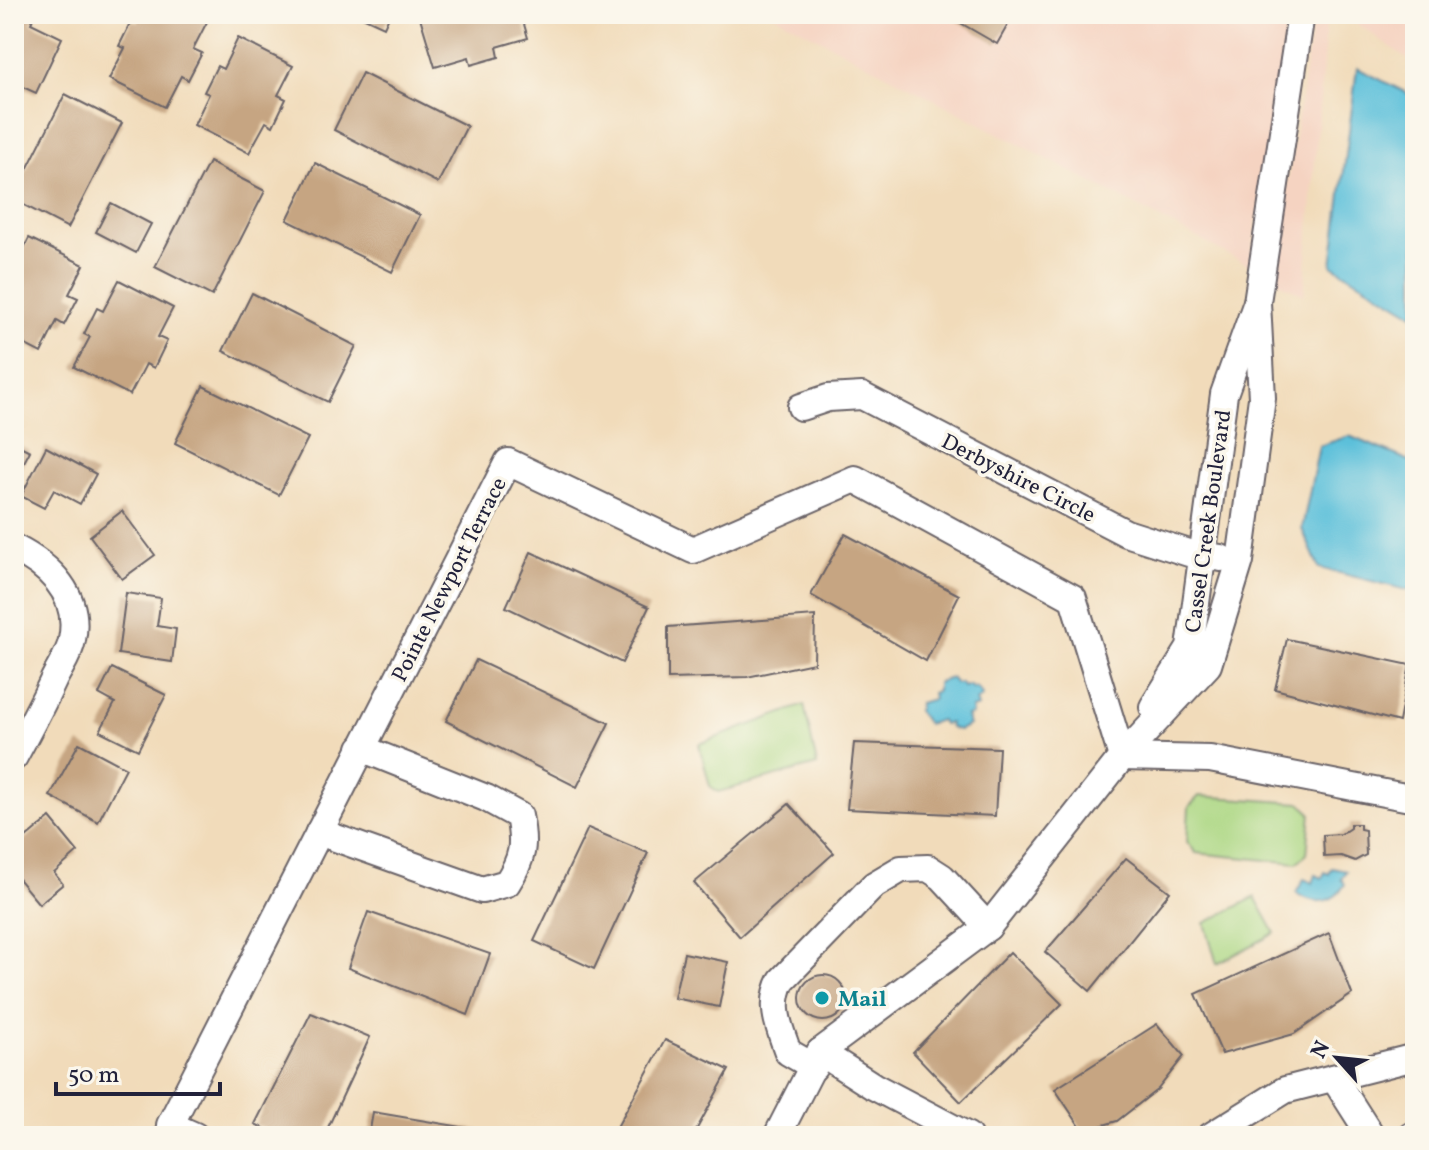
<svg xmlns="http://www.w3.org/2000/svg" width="1429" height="1150" font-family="Vollkorn,serif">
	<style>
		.built { fill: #f5d3c1 }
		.green { fill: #acd783; stroke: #677c5f; stroke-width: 2 }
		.water { fill: #5cc0da; stroke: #3f718a; stroke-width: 2 }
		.building { fill: #c6a582 }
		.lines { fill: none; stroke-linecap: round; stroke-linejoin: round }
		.street-casing { stroke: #6a6367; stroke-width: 30 }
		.street { stroke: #fff; stroke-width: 26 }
		.culture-dot { fill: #0f9aa8; stroke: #fbf7ec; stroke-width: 3 }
		.labels { text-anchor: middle; stroke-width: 7; stroke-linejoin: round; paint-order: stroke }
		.street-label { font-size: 22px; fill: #22223b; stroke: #fbf7ec }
		.culture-label { font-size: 22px; font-weight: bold; fill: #0d838f; stroke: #fbf7ec; text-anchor: start }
	</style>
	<rect width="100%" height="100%" fill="#fbf7ec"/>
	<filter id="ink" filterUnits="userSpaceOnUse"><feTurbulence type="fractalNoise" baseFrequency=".0125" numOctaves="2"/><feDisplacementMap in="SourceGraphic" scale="16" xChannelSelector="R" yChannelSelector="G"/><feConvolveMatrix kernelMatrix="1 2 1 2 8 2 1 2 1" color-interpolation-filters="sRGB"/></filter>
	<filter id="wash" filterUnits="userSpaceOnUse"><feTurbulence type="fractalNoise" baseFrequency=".006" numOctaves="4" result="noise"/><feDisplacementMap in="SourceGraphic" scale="32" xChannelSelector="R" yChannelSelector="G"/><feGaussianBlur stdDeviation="1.8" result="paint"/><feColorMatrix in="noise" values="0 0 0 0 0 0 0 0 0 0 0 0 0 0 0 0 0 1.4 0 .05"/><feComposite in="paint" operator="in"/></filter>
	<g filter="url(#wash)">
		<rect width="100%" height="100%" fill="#f1dbba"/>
		<g class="built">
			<polygon points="772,14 1288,14 1250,266"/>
			<polygon points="1314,14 1327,14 1304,295 1273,279"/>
			<polygon points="1343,14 1415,14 1415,64"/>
		</g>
		<g class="green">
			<polygon points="804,705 817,765 718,792 710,786 699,744"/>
			<polygon points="1199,796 1300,803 1311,813 1307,854 1297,863 1196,853 1187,842 1189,807"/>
			<polygon points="1255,897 1275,933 1217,964 1205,923"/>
		</g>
		<g class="water">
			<polygon points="1357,68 1415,97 1415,315 1332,265"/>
			<polygon points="1349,436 1415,463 1415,592 1319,568 1302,529 1319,446"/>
			<polygon points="951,678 956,684 961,683 963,687 970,685 972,689 975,687 981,693 982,697 976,701 978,707 971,709 972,714 967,716 969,725 959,730 950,728 949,723 943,724 941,720 927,724 918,711 919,703 933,699 932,693 937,691 937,683"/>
			<path d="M1332,868L1346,871L1341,879L1345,884C1334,904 1316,906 1296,893L1304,879L1313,883L1316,875L1322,878L1325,872L1329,874Z"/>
		</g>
		<g id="blocks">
			<g class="building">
				<polygon points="14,14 28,14 34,17 31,23 62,38 36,93 14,83"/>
				<polygon points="142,14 197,14 208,20 193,49 202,53 188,80 181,76 165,107 109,79 125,48 119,46 132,20 138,23"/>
				<polygon points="356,14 390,14 384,27"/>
				<polygon points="419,14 521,14 528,38 497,47 499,57 471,65 469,57 435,67"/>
				<polygon points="945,14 1014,14 997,44"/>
				<polygon points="238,38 293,66 278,95 286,99 273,126 266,122 249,153 194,125 209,94 204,92 217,66 223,69"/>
				<polygon points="362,73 467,126 438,183 334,130"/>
				<polygon points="65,94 122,123 68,228 14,200 14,195"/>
				<polygon points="209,162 265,191 212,296 155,267"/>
				<polygon points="315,163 420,215 392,272 287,220"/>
				<polygon points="111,203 151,224 136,253 96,232"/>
				<polygon points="29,238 84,265 69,294 78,298 64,325 57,321 41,353 14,339 14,268"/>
				<polygon points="119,280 173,308 158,337 167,341 154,368 146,364 130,395 74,367 90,337 84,334 97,308 103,311"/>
				<polygon points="252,293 356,346 328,402 223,351"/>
				<polygon points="203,386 308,438 279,495 175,443"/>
				<polygon points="14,443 30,451 14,481"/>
				<polygon points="46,447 96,474 80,504 54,490 44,508 21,496"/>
				<polygon points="122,511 155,555 122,579 90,536"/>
				<polygon points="845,534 959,595 926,661 811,595"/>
				<polygon points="531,552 649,607 622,663 506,607"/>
				<polygon points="126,593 161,598 157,626 176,629 172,662 118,654"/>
				<polygon points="815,616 814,663 747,677 668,679 668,627"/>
				<polygon points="1287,639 1410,665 1399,722 1275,689"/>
				<polygon points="476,660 609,723 577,787 446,721"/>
				<polygon points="112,668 166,695 138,750 100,731 115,703 99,694"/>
				<polygon points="79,743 126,768 98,822 50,796"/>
				<polygon points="854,743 999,748 995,816 847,809"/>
				<polygon points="789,804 834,853 740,937 694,883"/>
				<polygon points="50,818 78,852 54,873 63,884 39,904 14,874 14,848"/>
				<polygon points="1350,824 1360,824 1360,829 1365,830 1366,855 1355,861 1341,856 1324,857 1323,835 1341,834 1350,828"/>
				<polygon points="588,828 648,853 594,969 534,941"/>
				<polygon points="1126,858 1170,892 1090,991 1045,952"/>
				<polygon points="368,912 490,954 468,1015 348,968"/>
				<polygon points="1329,933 1352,994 1294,1034 1222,1054 1196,994"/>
				<polygon points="1010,952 1062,1004 961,1102 913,1052"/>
				<polygon points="684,953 728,962 719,1007 674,998"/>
				<circle cx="823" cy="998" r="23"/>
				<polygon points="311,1013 370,1037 324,1136 279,1136 255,1124"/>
				<polygon points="1157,1024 1184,1056 1158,1089 1117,1121 1083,1131 1055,1089"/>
				<polygon points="665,1040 729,1070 693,1136 612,1136"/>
				<polygon points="373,1112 503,1134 503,1136 369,1136"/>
			</g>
		</g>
	</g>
	<g filter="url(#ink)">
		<use href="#blocks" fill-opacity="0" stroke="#6a6367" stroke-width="2"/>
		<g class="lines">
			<g class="street-casing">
				<g id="street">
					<polyline points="801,407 828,398 862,396 1126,533 1189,553 1221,558"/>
					<path d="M14,548C50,566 81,595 72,640C70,653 60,667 54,679C42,705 28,731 14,757"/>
					<polyline points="1153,707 1190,648 1224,394 1257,302 1301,14"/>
					<polyline points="1122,757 1210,759 1415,799"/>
					<path d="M319,832L482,890L507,883C523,858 525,845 519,816L486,798L361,748"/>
					<polyline points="820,1052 873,1086 968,1136"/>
					<path d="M814,1067L788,1052C779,1027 769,1005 782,980L874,885L901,869L928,868L942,877L988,927"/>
					<polyline points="1334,1078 1371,1136"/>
					<polyline points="195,1136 170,1125 508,462 693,550 855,479 1073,598 1122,757"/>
					<polyline points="777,1136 820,1052 988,927 1122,757 1208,665 1240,561 1262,398 1257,302"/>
					<polyline points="1211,1136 1285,1090 1415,1057"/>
					<polyline points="1411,1136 1415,1135"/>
				</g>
			</g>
			<use href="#street" class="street"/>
		</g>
	</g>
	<circle class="culture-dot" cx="822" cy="998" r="8"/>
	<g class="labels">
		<g class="street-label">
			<text transform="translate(1019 477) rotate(27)" y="8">Derbyshire Circle</text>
			<text transform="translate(1207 521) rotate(-82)" y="8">Cassel Creek Boulevard</text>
			<text transform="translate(448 579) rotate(-63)" y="8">Pointe Newport Terrace</text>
		</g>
		<g class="culture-label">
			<text x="838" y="1006">Mail</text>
		</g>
	</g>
	<rect width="1429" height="1150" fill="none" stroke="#fbf7ec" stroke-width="48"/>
	<g transform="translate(1337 1058) rotate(297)" stroke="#fbf7ec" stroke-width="6" paint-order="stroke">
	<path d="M0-6L14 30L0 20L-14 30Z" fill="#22223b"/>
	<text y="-12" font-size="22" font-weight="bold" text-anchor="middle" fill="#22223b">N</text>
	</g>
	<path d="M56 1082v12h164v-12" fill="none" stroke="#22223b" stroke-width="4"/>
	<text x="68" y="1082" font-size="24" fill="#22223b" stroke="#fbf7ec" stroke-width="6" paint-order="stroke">50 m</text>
</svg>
